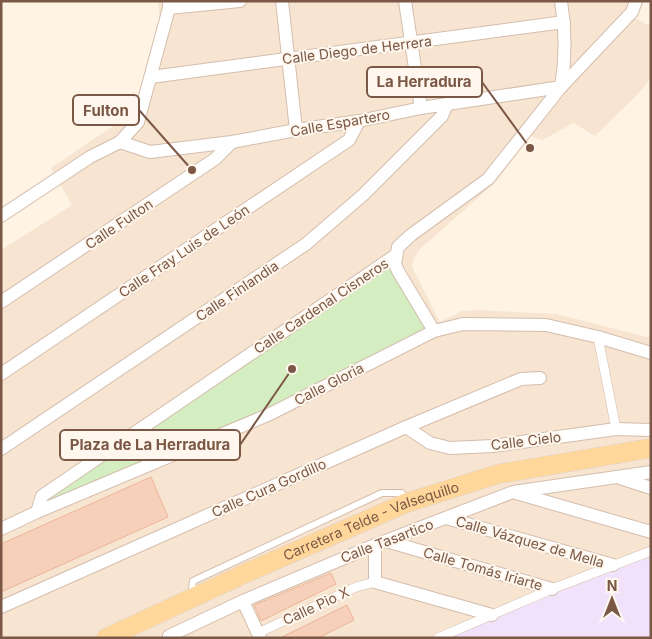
<svg xmlns="http://www.w3.org/2000/svg" width="652" height="639" font-family="Inter,sans-serif">
	<style>
		.residential { fill: #f7e5d2 }
		.education { fill: #f1e1fb }
		.green { fill: #d4eec1 }
		.building { fill: #f7d0b9; stroke: #ecb597 }
		.lines { fill: none; stroke-linecap: round; stroke-linejoin: round }
		.service-casing { stroke: #d4bdac; stroke-width: 8 }
		.pedestrian-casing { stroke: #d4bdac; stroke-width: 10 }
		.minor-casing { stroke: #d4bdac; stroke-width: 14 }
		.primary-casing { stroke: #ddd4cf; stroke-width: 20 }
		.service { stroke: #fff; stroke-width: 6 }
		.pedestrian { stroke: #fff; stroke-width: 9 }
		.minor { stroke: #fff; stroke-width: 12 }
		.primary { stroke: #ffd79b; stroke-width: 19 }
		.labels { text-anchor: middle; stroke-width: 4; stroke-linejoin: round; paint-order: stroke }
		.street-label { font-size: 14px; fill: #7b5846; stroke: #fff7ed }
		.leader { fill: none; stroke: #7b5846; stroke-width: 2 }
		.callout-dot { fill: #7b5846; stroke: #fff7ed; stroke-width: 2 }
		.callout { fill: #fff7ed; stroke: #7b5846; stroke-width: 2 }
		.callout-label { font-size: 15px; text-anchor: middle; font-weight: bold; fill: #7b5846 }
	</style>
	<rect width="100%" height="100%" fill="#fff4e4"/>
	<polygon class="residential" points="158,1 642,1 635,18 651,26 651,78 637,95 595,136 574,123 542,140 530,136 497,181 420,249 414,259 412,267 440,322 462,311 476,310 557,314 651,338 651,555 445,638 1,638 1,250 72,205 51,168 135,111 160,25"/>
	<polygon class="education" points="651,555 651,638 445,638"/>
	<polygon class="green" points="391,264 429,328 270,410 45,505 45,497"/>
	<g class="building">
		<polygon points="151,477 168,517 1,592 1,544"/>
		<polygon points="331,573 336,584 261,621 254,605"/>
		<polygon points="347,605 354,620 318,638 280,638"/>
	</g>
	<g class="lines">
		<g class="service-casing">
			<polyline id="service" points="191,596 193,581 382,493 402,493 405,502"/>
		</g>
		<g class="pedestrian-casing">
			<g id="pedestrian">
				<polyline points="598,337 616,429"/>
				<polyline points="258,633 356,587 375,582"/>
				<polyline points="438,638 552,589 651,551"/>
			</g>
		</g>
		<g class="minor-casing">
			<g id="minor">
				<polyline points="282,1 296,130"/>
				<polyline points="405,1 421,108"/>
				<polyline points="636,1 632,12 561,87 488,179 411,235 398,247 395,264 398,271 434,331 463,324 546,325 598,337 651,353"/>
				<polyline points="169,8 240,1"/>
				<polyline points="151,77 564,22"/>
				<path d="M561,87C566,57 566,31 561,1"/>
				<polyline points="120,142 150,152 232,142 296,130 359,121 421,108 561,87"/>
				<polyline points="1,216 90,157 120,142 138,122 169,8 169,1"/>
				<polyline points="1,302 215,159 232,142"/>
				<polyline points="1,374 349,140 359,121"/>
				<polyline points="406,427 430,443 450,448 493,446 616,429 651,430"/>
				<polyline points="1,449 306,244 363,195 442,116 447,104"/>
				<polyline points="620,478 651,488"/>
				<polyline points="516,493 651,532"/>
				<polyline points="37,512 42,496 396,255"/>
				<polyline points="446,518 613,565"/>
				<polyline points="1,529 37,512 270,414 434,331"/>
				<polyline points="386,541 552,589"/>
				<polyline points="375,545 375,582 492,615"/>
				<polyline points="243,601 260,638"/>
				<polyline points="1,607 406,427 521,379 540,378"/>
				<polyline points="169,636 243,601 375,545 513,492 651,472"/>
			</g>
		</g>
		<g class="primary-casing">
			<g id="primary">
				<path id="s1" d="M106,638L246,573L406,503L498,474L651,448"/>
			</g>
		</g>
		<use href="#service" class="service"/>
		<use href="#pedestrian" class="pedestrian"/>
		<use href="#minor" class="minor"/>
		<use href="#primary" class="primary"/>
	</g>
	<g class="labels">
		<g class="street-label">
			<text transform="translate(357 50) rotate(-7)" y="5">Calle Diego de Herrera</text>
			<text transform="translate(340 123) rotate(-10)" y="5">Calle Espartero</text>
			<text transform="translate(119 224) rotate(-34)" y="5">Calle Fulton</text>
			<text transform="translate(184 251) rotate(-34)" y="5">Calle Fray Luis de León</text>
			<text transform="translate(237 291) rotate(-34)" y="5">Calle Finlandia</text>
			<text transform="translate(321 306) rotate(-34)" y="5">Calle Cardenal Cisneros</text>
			<text transform="translate(329 384) rotate(-27)" y="5">Calle Gloria</text>
			<text transform="translate(526 441) rotate(-7)" y="5">Calle Cielo</text>
			<text transform="translate(269 488) rotate(-24)" y="5">Calle Cura Gordillo</text>
			<text dy="5" stroke="none"><textPath href="#s1" startOffset="290">Carretera Telde - Valsequillo</textPath></text>
			<text transform="translate(387 541) rotate(-21)" y="5">Calle Tasartico</text>
			<text transform="translate(530 542) rotate(16)" y="5">Calle Vázquez de Mella</text>
			<text transform="translate(483 569) rotate(16)" y="5">Calle Tomás Iriarte</text>
			<text transform="translate(316 606) rotate(-25)" y="5">Calle Pio X</text>
		</g>
	</g>
	<path class="leader" d="M530 148L482 82M192 170L139 110M292 369L240 445"/>
	<g class="callout-dot">
		<circle cx="530" cy="148" r="5"/>
		<circle cx="192" cy="170" r="5"/>
		<circle cx="292" cy="369" r="5"/>
	</g>
	<g class="callout">
		<rect x="367" y="67" width="115" height="30" rx="5"/>
		<rect x="73" y="95" width="66" height="30" rx="5"/>
		<rect x="60" y="430" width="180" height="30" rx="5"/>
	</g>
	<g class="callout-label">
		<text x="424" y="87">La Herradura</text>
		<text x="106" y="116">Fulton</text>
		<text x="150" y="450">Plaza de La Herradura</text>
	</g>
	<rect width="652" height="639" fill="none" stroke="#7b5846" stroke-width="5"/>
	<g transform="translate(612 599)" stroke="#fff7ed" stroke-width="4" paint-order="stroke">
	<path d="M0-4L9 19L0 12L-9 19Z" fill="#7b5846"/>
	<text y="-8" font-size="14" font-weight="bold" text-anchor="middle" fill="#7b5846">N</text>
	</g>
</svg>
